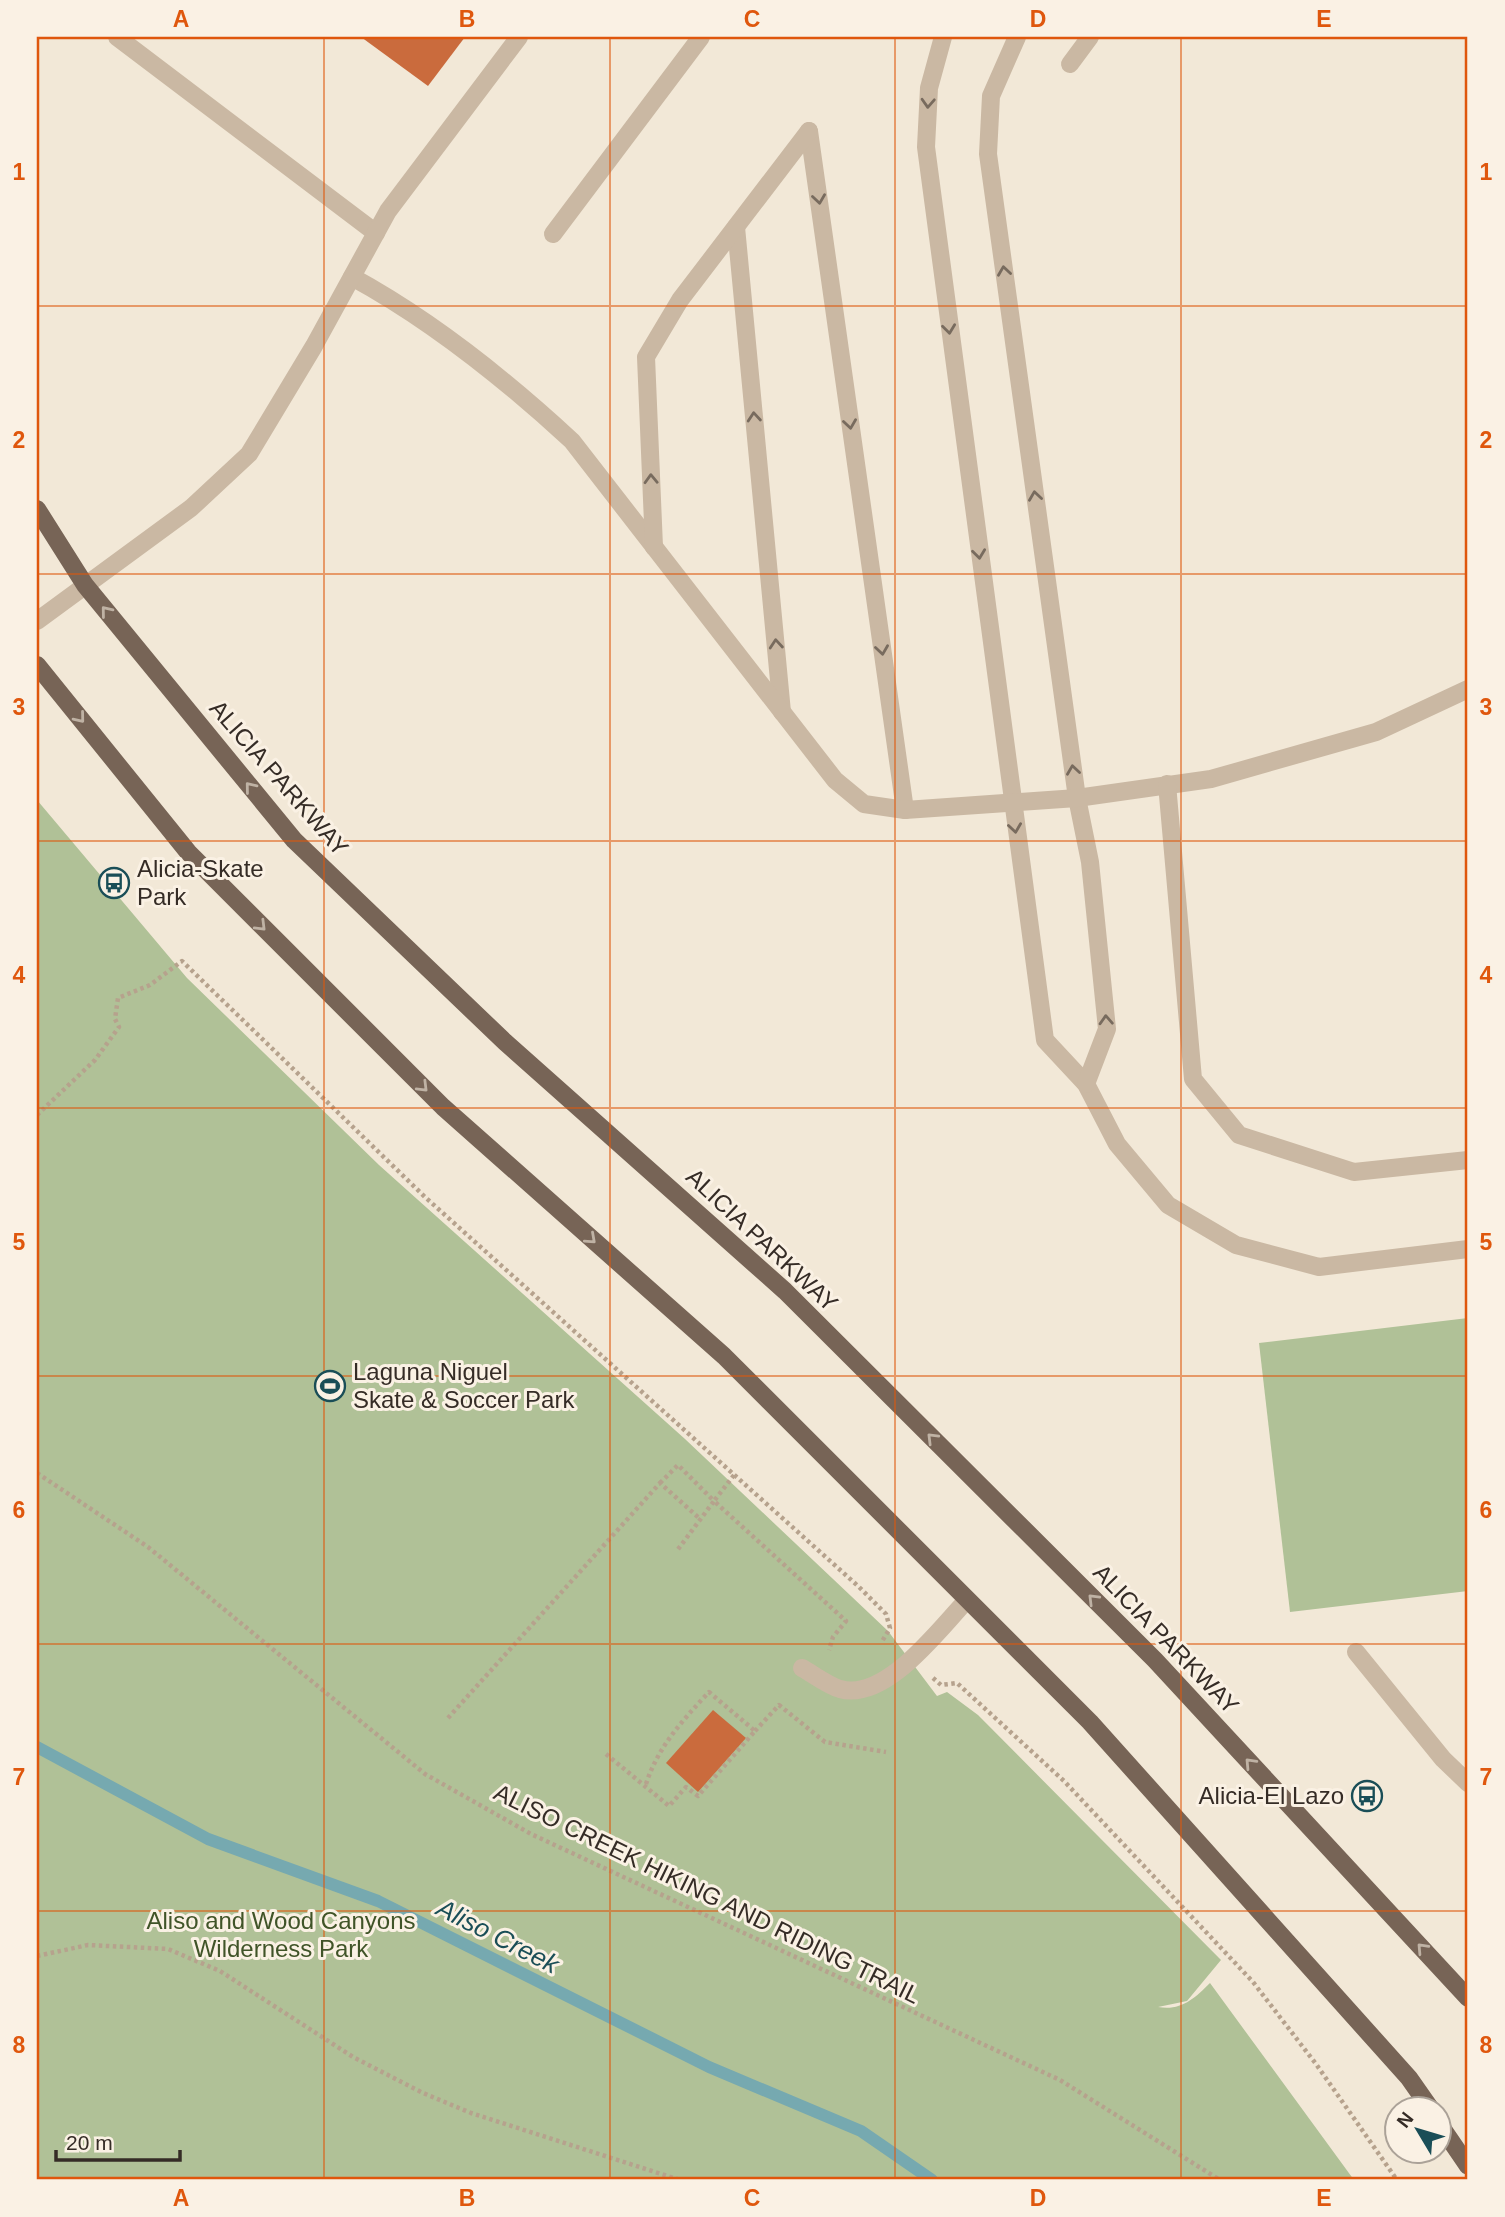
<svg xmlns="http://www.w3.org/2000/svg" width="1505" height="2217" font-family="Arial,sans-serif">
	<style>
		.green { fill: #b0c197 }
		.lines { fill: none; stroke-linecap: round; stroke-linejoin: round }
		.stream { stroke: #76a9b0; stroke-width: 12 }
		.building { fill: #ca6b3d }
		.path { stroke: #b6a28d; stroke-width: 4.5; stroke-dasharray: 3.5 3.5; stroke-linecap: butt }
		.minor { stroke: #cab8a3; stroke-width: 18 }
		.major { stroke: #776456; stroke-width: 18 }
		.oneway { stroke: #786b5e }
		.oneway2 { stroke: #bfb2a4 }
		.grid { fill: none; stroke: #df570d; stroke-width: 2; stroke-opacity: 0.55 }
		.labels { text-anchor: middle; stroke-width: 6; stroke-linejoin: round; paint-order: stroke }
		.street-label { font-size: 24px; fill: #352c26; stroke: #faf1e4 }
		.poi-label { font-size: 24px; fill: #352c26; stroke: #faf1e4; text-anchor: start }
		.park-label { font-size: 24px; fill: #405428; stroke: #faf1e4 }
		.water-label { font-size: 26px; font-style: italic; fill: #1a4e57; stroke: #faf1e4 }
		.neatline { fill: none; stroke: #df570d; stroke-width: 2.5 }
		.grid-label { font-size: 23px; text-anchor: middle; font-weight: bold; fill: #df570d }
	</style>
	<rect width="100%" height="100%" fill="#f2e8d7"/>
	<g class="green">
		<path d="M37,800L187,978L379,1165L685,1439L888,1631L937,1696L947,1692L978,1715L1221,1960L1187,2001L1158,2007C1181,2011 1194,1999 1210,1983L1354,2180H37Z"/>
		<polygon points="1468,1318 1468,1591 1290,1612 1259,1343"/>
	</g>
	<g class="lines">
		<polyline class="stream" points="37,1747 208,1839 378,1901 709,2067 861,2131 932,2180"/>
	</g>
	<g class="building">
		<polygon points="361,37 465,37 428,86"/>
		<polygon points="713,1710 746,1738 698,1792 666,1763"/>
	</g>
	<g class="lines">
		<g class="path">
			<polyline points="37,1115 95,1060 119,1027 115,1019 118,998 150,985 182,961 425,1197 858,1586 886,1614 890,1628 881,1643"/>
			<polyline points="37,1473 148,1547 425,1774 531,1834 1060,2080 1220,2180"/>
			<polyline points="734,1475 714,1501 846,1621 833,1637 829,1650"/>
			<polyline points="660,1483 678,1465 714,1501 676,1552"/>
			<polyline points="933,1678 941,1685 957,1683 1064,1781 1253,1982 1316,2064 1397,2180"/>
			<polyline points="448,1718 660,1483 699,1518"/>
			<polyline points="755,1731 779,1705 825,1742 886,1752"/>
			<path d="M606,1754L669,1806L686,1787L698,1796L755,1731L709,1692C681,1722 657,1748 645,1787"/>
			<polyline points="37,1956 88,1945 168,1949 220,1971 353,2057 423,2093 471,2113 680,2180"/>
		</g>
		<g class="minor">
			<polyline points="117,37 376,233"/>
			<polyline points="943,37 929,88 926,147 1045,1040 1086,1084 1117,1144 1168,1205 1236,1245 1319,1267 1468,1249"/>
			<polyline points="1017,37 991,96 988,154 1077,798 1090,862 1107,1029 1086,1084"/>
			<polyline points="1070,64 1090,37"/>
			<polyline points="809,131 905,810"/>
			<polyline points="736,227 782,712"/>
			<polyline points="553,234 701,37"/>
			<path d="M352,277C431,320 506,380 572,441L835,780L864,804L905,810L1077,798L1211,779L1376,732L1468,689"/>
			<polyline points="654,547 646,357 680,300 809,131"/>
			<polyline points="37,621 191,508 249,454 314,346 388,211 519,37"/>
			<polyline points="1167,784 1193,1079 1239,1135 1354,1172 1468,1160"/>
			<polyline points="1356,1652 1443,1759 1468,1783"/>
			<path d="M802,1668C813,1674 827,1685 840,1689C886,1702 939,1629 967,1600"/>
		</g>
		<g class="major">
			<polyline points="37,509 85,585 294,840 505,1042 785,1291 1155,1660 1468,1998"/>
			<polyline points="37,665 188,852 443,1107 724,1356 1090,1722 1409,2078 1430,2108"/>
			<polyline points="1438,2122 1468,2166"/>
		</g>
	</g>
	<defs><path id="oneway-chevron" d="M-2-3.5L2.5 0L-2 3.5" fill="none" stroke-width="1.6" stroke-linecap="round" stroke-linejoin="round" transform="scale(1.75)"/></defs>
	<g class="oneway">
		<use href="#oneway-chevron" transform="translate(928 103) rotate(93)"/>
		<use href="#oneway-chevron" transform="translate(819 199) rotate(82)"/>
		<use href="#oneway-chevron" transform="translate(1004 271) rotate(-98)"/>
		<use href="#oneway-chevron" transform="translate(949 329) rotate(83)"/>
		<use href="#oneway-chevron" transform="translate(754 417) rotate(-95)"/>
		<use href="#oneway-chevron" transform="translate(850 424) rotate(82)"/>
		<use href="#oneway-chevron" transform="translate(651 479) rotate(-92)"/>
		<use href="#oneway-chevron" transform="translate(1035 496) rotate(-98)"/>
		<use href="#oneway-chevron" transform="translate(979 554) rotate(83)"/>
		<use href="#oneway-chevron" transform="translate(776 644) rotate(-95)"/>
		<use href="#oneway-chevron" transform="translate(882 650) rotate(82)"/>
		<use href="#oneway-chevron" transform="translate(1073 770) rotate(-98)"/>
		<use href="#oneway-chevron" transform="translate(1015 828) rotate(82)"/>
		<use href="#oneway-chevron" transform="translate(1106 1020) rotate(-93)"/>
	</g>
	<g class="oneway2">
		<use href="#oneway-chevron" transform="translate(106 611) rotate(-129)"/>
		<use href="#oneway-chevron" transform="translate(80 718) rotate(51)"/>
		<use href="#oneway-chevron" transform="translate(250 787) rotate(-129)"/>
		<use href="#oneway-chevron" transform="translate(261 926) rotate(45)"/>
		<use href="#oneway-chevron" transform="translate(423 1087) rotate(45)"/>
		<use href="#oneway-chevron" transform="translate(591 1239) rotate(42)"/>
		<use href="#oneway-chevron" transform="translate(932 1438) rotate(-135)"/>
		<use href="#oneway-chevron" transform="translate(1093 1599) rotate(-135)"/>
		<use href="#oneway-chevron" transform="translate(1250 1763) rotate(-133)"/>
		<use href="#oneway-chevron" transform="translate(1422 1948) rotate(-133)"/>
	</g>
	<path class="grid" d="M324,37V2180M610,37V2180M895,37V2180M1181,37V2180M37,306H1468M37,574H1468M37,841H1468M37,1108H1468M37,1376H1468M37,1644H1468M37,1911H1468"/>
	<defs>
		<g id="bus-ring" transform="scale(1.575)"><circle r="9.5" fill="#faf1e4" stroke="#1a4e57" stroke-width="1.5"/><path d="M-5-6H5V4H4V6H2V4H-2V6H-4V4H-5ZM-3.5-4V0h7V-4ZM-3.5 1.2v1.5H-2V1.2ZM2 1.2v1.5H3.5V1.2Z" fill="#1a4e57"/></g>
		<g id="stadium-ring" transform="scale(1.575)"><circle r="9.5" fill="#faf1e4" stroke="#1a4e57" stroke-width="1.5"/><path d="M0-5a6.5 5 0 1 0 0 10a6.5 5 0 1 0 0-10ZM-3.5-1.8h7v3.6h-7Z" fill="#1a4e57"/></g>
	</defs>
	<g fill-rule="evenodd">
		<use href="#bus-ring" x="114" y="883"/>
		<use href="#stadium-ring" x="330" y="1386"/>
		<use href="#bus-ring" x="1367" y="1796"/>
	</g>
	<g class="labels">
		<g class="street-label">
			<text transform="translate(279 778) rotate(49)" y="8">ALICIA PARKWAY</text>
			<text transform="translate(762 1240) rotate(43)" y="8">ALICIA PARKWAY</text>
			<text transform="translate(1166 1639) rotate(46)" y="8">ALICIA PARKWAY</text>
			<text transform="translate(707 1894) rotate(26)" y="8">ALISO CREEK HIKING AND RIDING TRAIL</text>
		</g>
		<g class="poi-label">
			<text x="137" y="877">Alicia-Skate<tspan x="137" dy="28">Park</tspan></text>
			<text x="353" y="1380">Laguna Niguel<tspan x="353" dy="28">Skate &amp; Soccer Park</tspan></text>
			<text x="1344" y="1804" text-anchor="end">Alicia-El Lazo</text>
		</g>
		<g class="park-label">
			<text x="281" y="1929">Aliso and Wood Canyons<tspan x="281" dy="28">Wilderness Park</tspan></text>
		</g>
		<g class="water-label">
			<text transform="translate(498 1936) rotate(27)" y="9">Aliso Creek</text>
		</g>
	</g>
	<rect width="1505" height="2217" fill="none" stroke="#faf1e4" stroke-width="77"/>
	<g transform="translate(1418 2130) rotate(308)"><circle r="33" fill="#faf1e4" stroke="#aba298" stroke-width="2"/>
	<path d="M0-5L12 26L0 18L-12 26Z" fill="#1a4e57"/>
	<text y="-10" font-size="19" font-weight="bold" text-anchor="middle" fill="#352c26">N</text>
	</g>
	<path d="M56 2150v10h124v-10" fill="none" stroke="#352c26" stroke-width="3.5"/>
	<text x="66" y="2150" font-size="21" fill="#352c26" stroke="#faf1e4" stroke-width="5" paint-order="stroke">20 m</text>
	<rect x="38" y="38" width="1428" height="2140" class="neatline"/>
	<g class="grid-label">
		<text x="181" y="27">A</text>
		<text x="467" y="27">B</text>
		<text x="752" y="27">C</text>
		<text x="1038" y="27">D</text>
		<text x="1324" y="27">E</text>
		<text x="19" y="180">1</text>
		<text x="1486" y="180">1</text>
		<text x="19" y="448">2</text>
		<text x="1486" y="448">2</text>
		<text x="19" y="715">3</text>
		<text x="1486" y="715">3</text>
		<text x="19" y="983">4</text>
		<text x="1486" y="983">4</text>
		<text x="19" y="1250">5</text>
		<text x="1486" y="1250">5</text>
		<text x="19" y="1518">6</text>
		<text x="1486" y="1518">6</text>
		<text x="19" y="1785">7</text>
		<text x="1486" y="1785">7</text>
		<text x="19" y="2053">8</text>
		<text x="1486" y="2053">8</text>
		<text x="181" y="2206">A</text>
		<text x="467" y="2206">B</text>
		<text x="752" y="2206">C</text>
		<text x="1038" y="2206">D</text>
		<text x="1324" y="2206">E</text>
	</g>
</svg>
